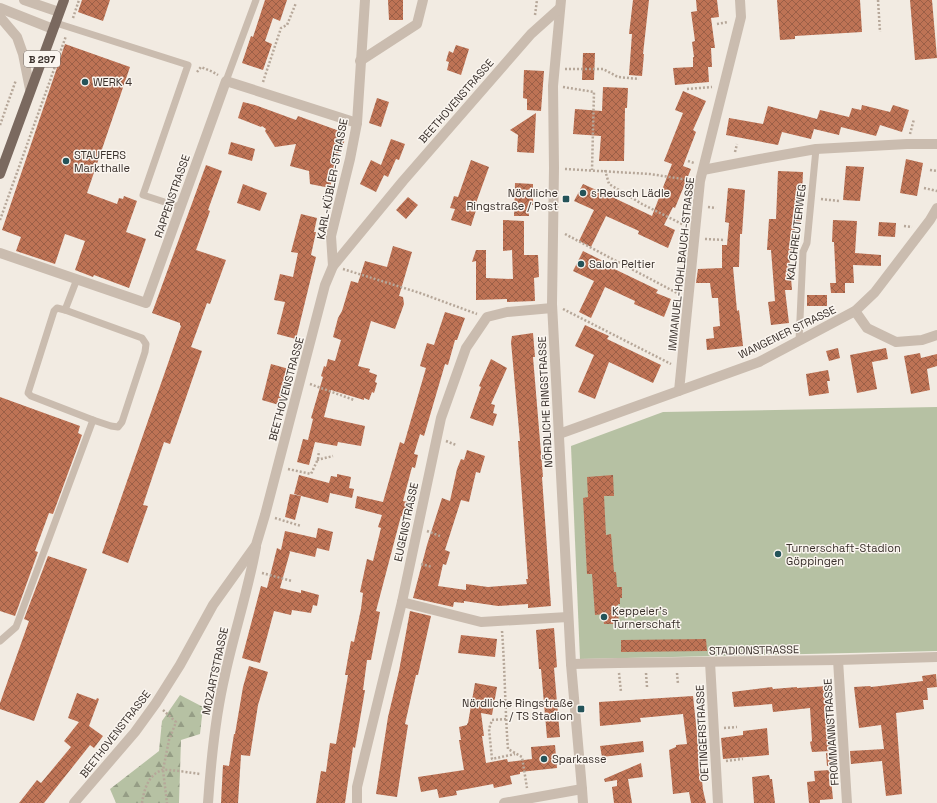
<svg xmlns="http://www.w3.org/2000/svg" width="937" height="803" font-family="'Space Grotesk',sans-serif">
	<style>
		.green { fill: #b6c1a3 }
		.forest { fill: url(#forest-firs) }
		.building { fill: url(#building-cross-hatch) }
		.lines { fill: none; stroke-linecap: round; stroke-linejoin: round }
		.path { stroke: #b6a799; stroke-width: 2.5; stroke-dasharray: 2 2; stroke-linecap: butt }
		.service { stroke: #cabcaf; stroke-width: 7 }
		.minor { stroke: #cabcaf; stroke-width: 10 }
		.tertiary { stroke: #cabcaf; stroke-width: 10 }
		.primary { stroke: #7a695f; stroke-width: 10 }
		.poi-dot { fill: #245359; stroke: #faf5ef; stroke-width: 1.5 }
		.labels { text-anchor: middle; stroke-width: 3; stroke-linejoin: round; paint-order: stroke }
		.shield { fill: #faf5ef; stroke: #746c66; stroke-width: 1 }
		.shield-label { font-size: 10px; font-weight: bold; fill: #3a312c }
		.poi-label { font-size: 11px; fill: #3a312c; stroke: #faf5ef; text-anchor: start }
		.street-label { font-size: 11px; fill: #3a312c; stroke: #faf5ef }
	</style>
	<defs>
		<pattern id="forest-firs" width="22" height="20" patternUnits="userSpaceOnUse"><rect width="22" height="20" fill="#b6c1a3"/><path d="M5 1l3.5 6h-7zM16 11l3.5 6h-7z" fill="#959d85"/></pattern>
		<pattern id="building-cross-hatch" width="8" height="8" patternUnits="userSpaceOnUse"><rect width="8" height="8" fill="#be7355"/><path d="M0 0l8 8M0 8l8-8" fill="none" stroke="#9b5f47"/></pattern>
	</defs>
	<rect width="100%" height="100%" fill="#f2ebe2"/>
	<polygon class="green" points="937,407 937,651 580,659 571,446 663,412"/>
	<polygon class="forest" points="180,695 203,707 200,734 181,740 179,803 116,803 110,789 159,751 162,721"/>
	<g class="building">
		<polygon points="82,0 110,0 103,21 78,12"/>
		<polygon points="265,0 287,0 280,21 273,18 265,41 272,44 263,70 242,63 251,36 253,37"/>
		<polygon points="388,0 403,0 403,20 389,20"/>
		<polygon points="633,0 649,0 643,54 644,54 642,76 629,75 632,34 629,34"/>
		<polygon points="696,0 717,0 719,17 711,18 715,48 711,48 712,67 708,67 709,82 675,85 673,68 693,67 693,57 694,57 692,42 695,41 691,12 697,11"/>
		<polygon points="777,0 860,0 862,32 795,36 795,39 780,40"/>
		<polygon points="910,0 932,0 937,58 915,60"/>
		<polygon points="65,44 130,67 87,193 117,204 119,198 123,199 124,196 137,201 126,232 146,239 129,288 94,275 93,277 75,270 85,241 65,234 55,264 16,251 21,237 2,230"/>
		<polygon points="456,45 469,49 461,75 447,70 449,62 446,61 449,51 453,53"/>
		<polygon points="583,53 595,53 594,80 582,80"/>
		<polygon points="524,70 544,71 541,111 527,110 527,99 523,98"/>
		<polygon points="603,87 628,88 627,108 625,108 624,161 599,161 601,136 573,134 575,109 602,111"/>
		<polygon points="683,91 706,101 693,130 696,132 683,166 691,169 675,208 673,207 664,225 675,230 668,248 638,234 639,231 606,216 591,247 579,241 594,210 574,201 583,184 603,193 607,192 608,195 652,216 672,164 664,161 683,113 675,110"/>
		<polygon points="377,98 389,102 381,127 369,123"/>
		<polygon points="243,102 255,105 296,120 298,116 345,133 344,143 340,151 339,150 330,188 310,184 309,171 290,166 296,144 275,147 265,131 266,129 262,126 261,127 238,118"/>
		<polygon points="862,105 890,112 893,105 909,110 902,132 880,125 876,136 841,127 839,135 814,129 811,139 782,132 778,145 726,135 729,118 763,124 768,106 817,119 820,110 849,117 852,108 861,110"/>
		<polygon points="536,113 534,153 517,152 518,135 510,130"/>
		<polygon points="391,139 405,144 399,160 396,159 388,177 384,175 376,192 360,184 371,160 381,165"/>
		<polygon points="231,142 255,149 252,161 228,154"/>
		<polygon points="906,159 923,163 917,196 900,193"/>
		<polygon points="471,160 489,167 476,203 478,204 471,226 451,220 455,209 450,208 454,196 458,197"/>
		<polygon points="206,165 222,171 208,210 210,211 196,250 226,260 210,304 207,303 191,347 202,351 170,444 164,442 143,505 148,506 128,563 102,553 181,326 180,325 180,323 152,313"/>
		<polygon points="846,166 864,167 860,201 843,200"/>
		<polygon points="778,171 803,172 801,217 800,224 795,224 794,254 789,254 792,290 785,290 789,323 771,325 768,302 775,301 771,250 767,250 769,219 776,219"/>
		<polygon points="515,183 533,184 533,205 528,205 529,216 514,216"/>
		<polygon points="243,184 267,193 260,211 237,203"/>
		<polygon points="728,188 745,190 742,234 740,234 739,267 733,267 737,311 739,310 743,346 707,350 706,339 714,338 713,327 720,326 718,298 712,298 710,283 696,283 698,269 722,268 722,245 727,245 729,223 725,222"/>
		<polygon points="408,197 418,205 406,219 396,210"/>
		<polygon points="301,214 317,218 314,232 316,232 311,255 316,257 296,339 277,334 285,302 274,300 280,274 293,277 298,253 291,252"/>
		<polygon points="503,220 524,221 524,255 538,255 539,277 534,278 535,301 507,302 507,299 476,300 476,261 472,262 476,250 486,250 486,278 513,279 512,250 503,251"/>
		<polygon points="833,220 857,221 855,253 881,255 881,266 853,265 854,283 845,283 845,293 831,293 830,283 836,283 834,242 832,242"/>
		<polygon points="879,222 896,223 895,237 878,236"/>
		<polygon points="393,246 412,252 399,296 403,297 404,304 395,329 371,321 358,366 370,369 369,372 377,375 375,382 377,383 374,393 372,392 369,400 364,398 364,400 331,390 324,417 365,426 361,446 338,442 337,446 315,442 309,465 297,462 303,439 308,440 313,419 311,418 323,377 321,376 324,366 326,367 328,359 335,361 341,340 333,337 338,318 342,311 351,281 358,283 365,261 387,267"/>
		<polygon points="583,251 605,262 604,264 658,290 656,293 671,299 664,317 634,304 635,301 605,287 591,318 579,312 594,281 573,271"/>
		<rect x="807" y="295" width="20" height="11"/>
		<polygon points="445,312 465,318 457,340 455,340 448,365 445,364 424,436 420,434 414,454 418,455 415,468 412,467 403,501 408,502 405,517 401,516 376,611 380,612 371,660 367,660 363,690 365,690 355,748 353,747 345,803 316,803 321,771 326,772 330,743 336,744 348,675 345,675 351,641 354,642 361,609 363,593 360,592 367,559 373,561 381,528 378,527 382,515 355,508 357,496 383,502 400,442 404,444 426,368 420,366 427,343 434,345"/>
		<polygon points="585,325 609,336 607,339 661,365 653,383 609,362 595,399 578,392 594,355 575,346"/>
		<polygon points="533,333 535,357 533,357 543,477 542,477 551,606 528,608 528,604 498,606 464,601 464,603 454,602 453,607 413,598 427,545 442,498 450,501 457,469 461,459 464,460 467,450 485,456 480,473 476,472 469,502 461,500 445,550 450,552 446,565 443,564 438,586 466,590 466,584 488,587 527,584 526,579 528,579 518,441 520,441 511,342 512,336"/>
		<polygon points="838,348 840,358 829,361 826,351"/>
		<polygon points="886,348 888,359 872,362 877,389 857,393 850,355"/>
		<polygon points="920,353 921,358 937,354 937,366 927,369 930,390 911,394 904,356"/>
		<polygon points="491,359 507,368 491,404 495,405 493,413 497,414 493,426 470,418 481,387 479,386"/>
		<polygon points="271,364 289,369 279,405 262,400"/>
		<polygon points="828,370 830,381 827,381 829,393 809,396 806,374"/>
		<polygon points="0,397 80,426 78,433 82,435 53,514 49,513 35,551 38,552 15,616 0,611"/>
		<polygon points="337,474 351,477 349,488 354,489 352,498 330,493 328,503 294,494 299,475 329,483 331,476 337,477"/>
		<polygon points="613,475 614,496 604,496 606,535 611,534 614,572 616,572 617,587 622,587 622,598 620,598 620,604 618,604 619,624 604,624 603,614 595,615 592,574 587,574 583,498 588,497 587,477"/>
		<polygon points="290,494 301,496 295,520 285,517"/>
		<polygon points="318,528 333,532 329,551 317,548 315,557 289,551 290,552 280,588 301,593 301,590 319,595 317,606 313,605 311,613 292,610 291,615 274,611 260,663 242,658 261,586 267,588 277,548 281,550 285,531 316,538"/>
		<polygon points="48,556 87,569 34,721 0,709 0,703 29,621 24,619"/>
		<polygon points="410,611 431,616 418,675 416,675 405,724 408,725 397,797 376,794 388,717 399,671"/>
		<polygon points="554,628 557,667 554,668 560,737 547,738 541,669 539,669 536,630"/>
		<polygon points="461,635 497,639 495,657 458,653"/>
		<polygon points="706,639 707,651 621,652 621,640"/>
		<polygon points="249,666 268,672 258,705 250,756 241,755 238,803 221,803 223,765 229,766 234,734 235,734 243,687"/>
		<polygon points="936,674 937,687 927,688 928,700 923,700 924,709 896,713 902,794 886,796 882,761 851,764 850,751 884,749 881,725 859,728 854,687 870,686 871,687 923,681 922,676"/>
		<polygon points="475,683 497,687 492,715 481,713 484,736 482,736 486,763 507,759 508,762 532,759 531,747 555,745 557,768 520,772 520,774 510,776 512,784 494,788 493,784 456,791 457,795 439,798 437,789 421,792 418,777 464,770 459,740 461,740 459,727 467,725 467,724 468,723"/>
		<polygon points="827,686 830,751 812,752 810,742 812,741 810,708 773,712 772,704 734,707 732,692 772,687 773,689 797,687 797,688"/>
		<polygon points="77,693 96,700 97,698 99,699 89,726 103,736 94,748 90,745 44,803 19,803 37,780 41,783 71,747 64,741 79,722 68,718"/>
		<polygon points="693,696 703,790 706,803 691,803 689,792 673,794 669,750 676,747 676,745 687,744 683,714 640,718 641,722 600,726 599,702"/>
		<polygon points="767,728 769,755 723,759 721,738 743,735 743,731"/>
		<polygon points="643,741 644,752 602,757 600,746"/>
		<polygon points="837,752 838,765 827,766 826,753"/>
		<polygon points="641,763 643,777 628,779 632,803 614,803 612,787 617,786 617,780 605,782 604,779"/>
		<polygon points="830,770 833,799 820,800 820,803 809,803 807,782 815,781 814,771"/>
		<polygon points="769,775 770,779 772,779 775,803 754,803 752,777"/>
	</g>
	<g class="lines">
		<g class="path">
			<polyline points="878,0 880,32"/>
			<polyline points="535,15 537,0"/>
			<polyline points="73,18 79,0"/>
			<polyline points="717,24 728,22"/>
			<polyline points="565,69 603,69 618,77 639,79"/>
			<polyline points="197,72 201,67 213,72 218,75"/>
			<polyline points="263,82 281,28 287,25 296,3"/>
			<polyline points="563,87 594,92 592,170"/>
			<polyline points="687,89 712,87"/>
			<polyline points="0,125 16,80"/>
			<polyline points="910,134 914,119"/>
			<polyline points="735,152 737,144"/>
			<polyline points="688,161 694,163"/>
			<polyline points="565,169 650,174 689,180"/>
			<polyline points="605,170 609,184 642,204 684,225"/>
			<polyline points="930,170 937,171"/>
			<polyline points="924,188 937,191"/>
			<polyline points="821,199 839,201"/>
			<polyline points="708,207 716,208"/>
			<polyline points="0,220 66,36"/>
			<polyline points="904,226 912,227"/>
			<polyline points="565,234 677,293"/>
			<polyline points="705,239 725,240"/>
			<polyline points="343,269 420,293 477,314"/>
			<polyline points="563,309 671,364"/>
			<polyline points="310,384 354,400"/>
			<polyline points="446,441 456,445"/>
			<polyline points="317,460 333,456"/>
			<polyline points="288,469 311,474 318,459 319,451"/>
			<polyline points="275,518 301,526"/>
			<polyline points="427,531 440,536"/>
			<polyline points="421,564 432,567"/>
			<polyline points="262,573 292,581"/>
			<path d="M502,631C505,670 505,710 508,749L522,757L527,788"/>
			<polyline points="619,673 621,692"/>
			<polyline points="646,673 647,687"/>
			<polyline points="677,673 678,684"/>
			<polyline points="163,710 176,722 169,740 163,770 167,803"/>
			<polyline points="506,719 492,720 489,729 492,759 515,754"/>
			<polyline points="724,728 737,727"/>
			<polyline points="726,761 743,759"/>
			<path d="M142,803C144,790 148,775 162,770C168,769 193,773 200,774"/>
		</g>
		<g class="service">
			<polyline points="56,23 188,65 143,195 180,207"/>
			<polyline points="226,81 256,0"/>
			<polyline points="65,310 57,308 54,311 28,393 31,396 93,420"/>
			<polyline points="799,341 803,252 807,243 816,149"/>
			<polyline points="0,641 16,627 93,420 111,426 118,427 122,422 145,352 146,344 142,338 65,310 77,279"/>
		</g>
		<g class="minor">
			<polyline points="561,0 553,86 554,168 552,304 571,664 582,789"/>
			<polyline points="360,61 417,24 423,0"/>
			<polyline points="703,170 760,159 816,149 907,144 937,144"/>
			<polyline points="0,253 146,303 226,81 357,123"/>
			<polyline points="333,266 331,236 350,159 357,123 365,0"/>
			<polyline points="855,311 867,328 896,342 922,340 937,335"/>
			<polyline points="679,391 700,181 741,17 740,0"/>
			<polyline points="559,434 759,362 855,311 875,292 930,220 937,208"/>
			<polyline points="402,602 481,622 568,617"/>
			<polyline points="838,660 847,803"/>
			<polyline points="710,662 718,803"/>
			<polyline points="571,664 618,663 838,660 937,657"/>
			<polyline points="74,803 135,732 156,703 180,665 213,605 256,545 265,515 325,285 333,266 403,181 531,34 560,8"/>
			<path d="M208,803C211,760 215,717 225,675C234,633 248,591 256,547"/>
			<polyline points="357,803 357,787 402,602 441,418 466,348 487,317 507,312 552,308"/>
		</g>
		<g class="tertiary">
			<polyline points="24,0 59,12"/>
			<polyline points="0,8 53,29"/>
			<polyline points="0,17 17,37 23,54 30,89"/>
			<polyline points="504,803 582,789 583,803"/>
		</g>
		<polyline class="primary" points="0,174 64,0"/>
	</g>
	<g class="poi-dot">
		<circle cx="85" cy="82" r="4"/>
		<circle cx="66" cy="161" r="4"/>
		<circle cx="583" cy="193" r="4"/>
		<rect x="562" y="195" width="8" height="8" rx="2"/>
		<circle cx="581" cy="264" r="4"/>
		<circle cx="778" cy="554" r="4"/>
		<circle cx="604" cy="617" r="4"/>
		<rect x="577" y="705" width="8" height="8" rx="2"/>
		<circle cx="544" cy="759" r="4"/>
	</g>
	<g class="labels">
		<rect class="shield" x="24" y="51" width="36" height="16" rx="3"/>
		<g class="shield-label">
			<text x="42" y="63">B 297</text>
		</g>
		<g class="poi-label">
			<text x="93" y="86">WERK 4</text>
			<text x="74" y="159">STAUFERS<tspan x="74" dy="13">Markthalle</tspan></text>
			<text x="558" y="197" text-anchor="end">Nördliche<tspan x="558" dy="13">Ringstraße / Post</tspan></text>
			<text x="591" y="197">s'Reusch Lädle</text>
			<text x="589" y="268">Salon Peltier</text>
			<text x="786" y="552">Turnerschaft-Stadion<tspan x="786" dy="13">Göppingen</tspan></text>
			<text x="612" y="615">Keppeler's<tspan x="612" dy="13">Turnerschaft</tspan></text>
			<text x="573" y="707" text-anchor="end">Nördliche Ringstraße<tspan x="573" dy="13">/ TS Stadion</tspan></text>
			<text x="552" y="763">Sparkasse</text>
		</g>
		<g class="street-label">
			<text transform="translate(456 101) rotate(-49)" y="4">BEETHOVENSTRASSE</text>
			<text transform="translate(332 179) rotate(-79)" y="4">KARL-KÜBLER-STRASSE</text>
			<text transform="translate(172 196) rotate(-71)" y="4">RAPPENSTRASSE</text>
			<text transform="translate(796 232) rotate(-83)" y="4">KALCHREUTERWEG</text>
			<text transform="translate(681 264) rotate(-84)" y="4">IMMANUEL-HOHLBAUCH-STRASSE</text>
			<text transform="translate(787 332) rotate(-26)" y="4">WANGENER STRASSE</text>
			<text transform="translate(286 389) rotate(-75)" y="4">BEETHOVENSTRASSE</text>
			<text transform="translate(545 402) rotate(-93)" y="4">NÖRDLICHE RINGSTRASSE</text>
			<text transform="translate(406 522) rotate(-78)" y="4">EUGENSTRASSE</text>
			<text transform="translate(754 650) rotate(-1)" y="4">STADIONSTRASSE</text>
			<text transform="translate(215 671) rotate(-78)" y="4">MOZARTSTRASSE</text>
			<text transform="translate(831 732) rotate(-94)" y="4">FROMMANNSTRASSE</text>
			<text transform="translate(702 733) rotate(-93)" y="4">OETINGERSTRASSE</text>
			<text transform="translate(115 734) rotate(-52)" y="4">BEETHOVENSTRASSE</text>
		</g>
	</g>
</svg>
